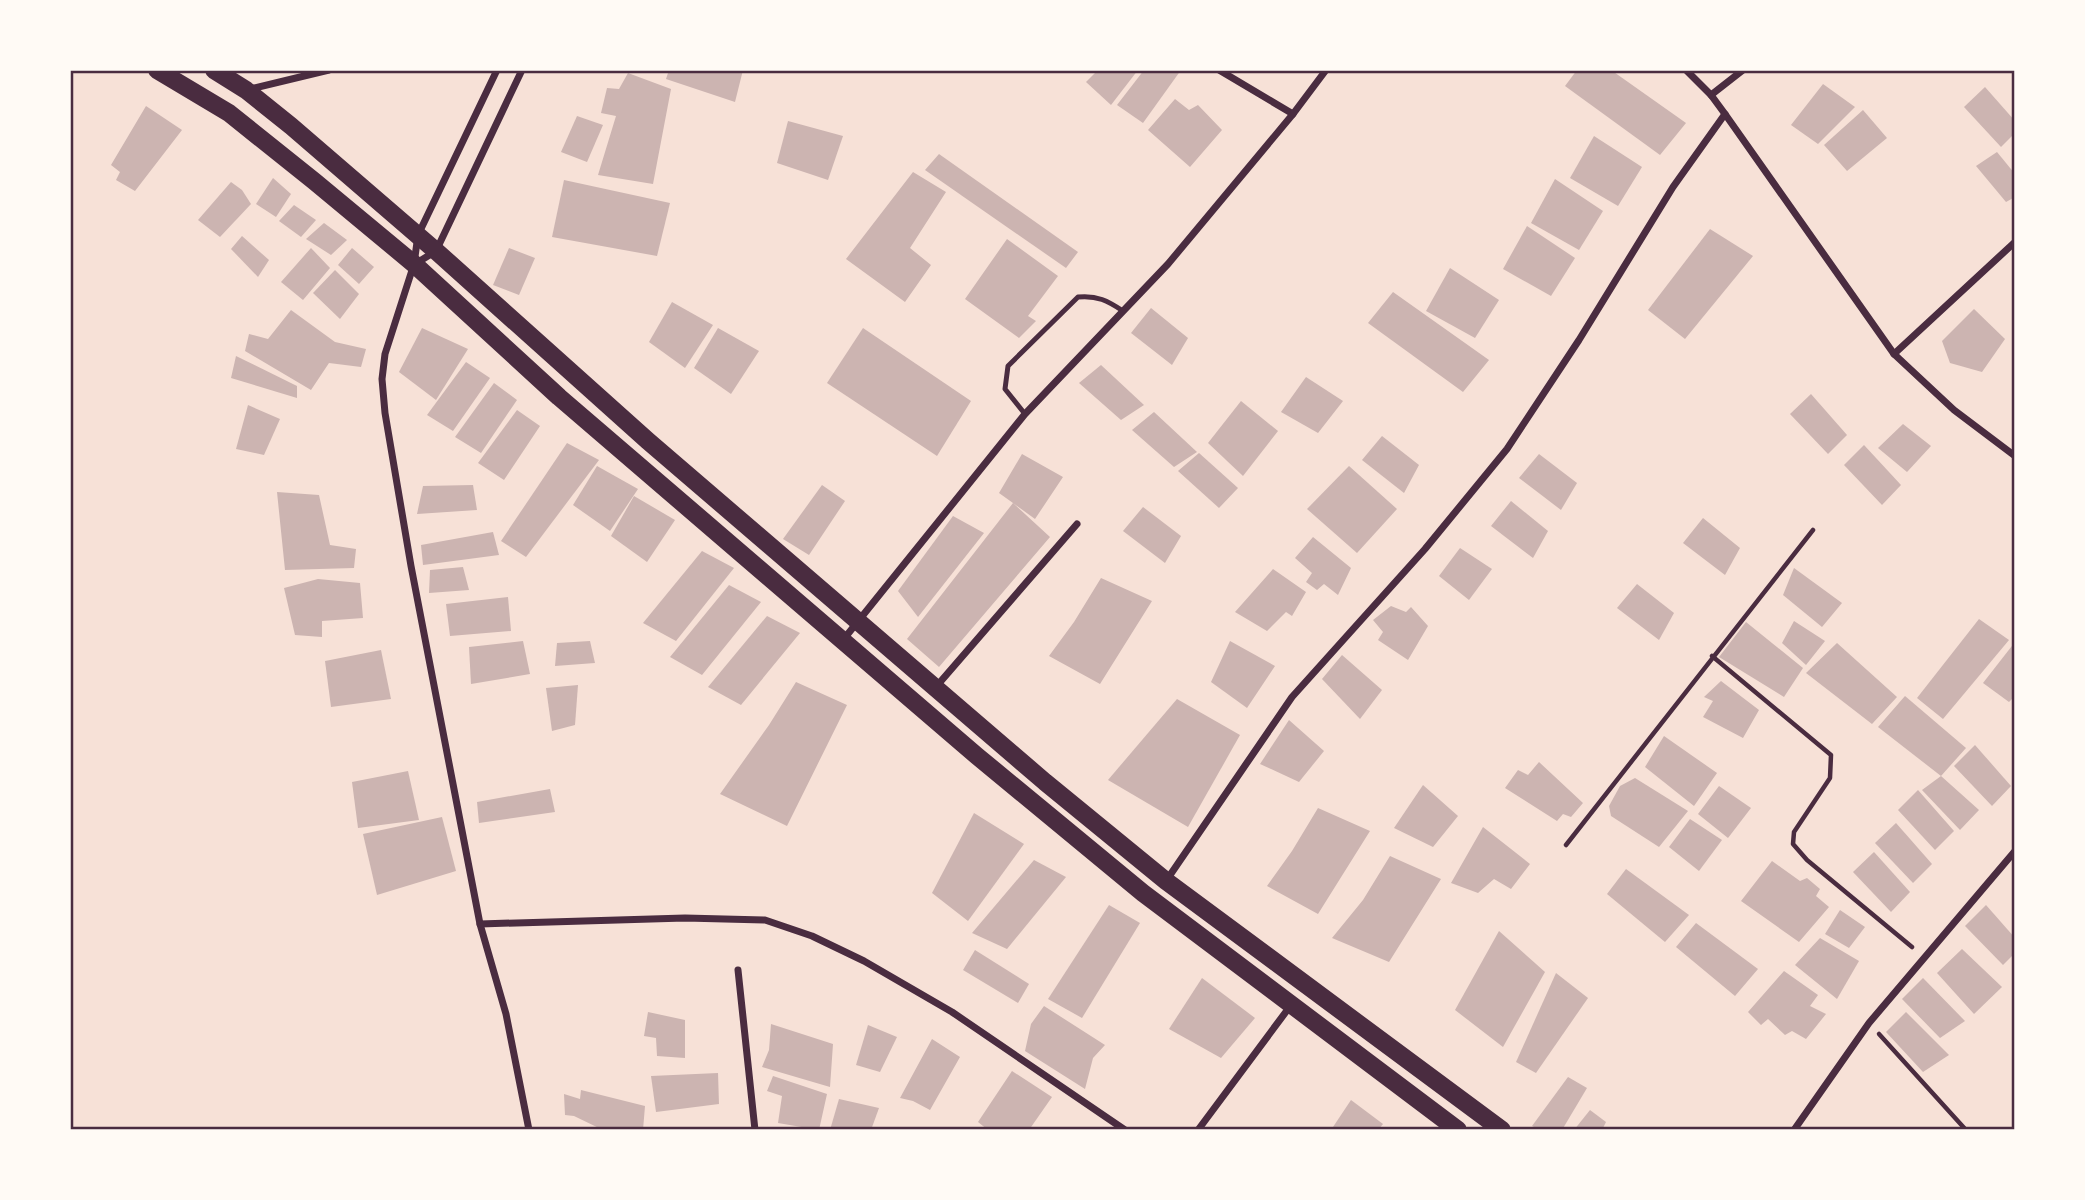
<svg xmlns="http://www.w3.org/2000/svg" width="2085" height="1200" font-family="Georgia,serif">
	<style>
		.building { fill: #ccb4b1 }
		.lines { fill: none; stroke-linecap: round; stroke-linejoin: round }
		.path { stroke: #4a2c40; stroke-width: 4.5 }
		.service { stroke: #4a2c40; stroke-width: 5 }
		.minor { stroke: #4a2c40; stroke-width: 7 }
		.trunk { stroke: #4a2c40; stroke-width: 18 }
		.neatline { fill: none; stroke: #4a2c40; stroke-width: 2.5 }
	</style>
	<rect width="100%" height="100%" fill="#f7e1d7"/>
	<g class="building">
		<polygon points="669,70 743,70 735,102 666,79"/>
		<polygon points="1098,70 1138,70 1111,105 1086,82"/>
		<polygon points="1144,70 1181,70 1143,123 1117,105"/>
		<polygon points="1577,70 1611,70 1686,123 1660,155 1565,86"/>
		<polygon points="628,73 671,89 653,184 598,175 616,116 601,113 607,88 619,89"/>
		<polygon points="1823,84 1855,107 1818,144 1791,125"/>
		<polygon points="1985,87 2015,121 2015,133 2001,147 1964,107"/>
		<polygon points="1175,99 1189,110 1198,105 1222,130 1190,167 1148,130"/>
		<polygon points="146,106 182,130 135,191 116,180 120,172 111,165"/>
		<polygon points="1863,110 1887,138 1847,171 1824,145"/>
		<polygon points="577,116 603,125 587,162 561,152"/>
		<polygon points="788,121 843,136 828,180 777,163"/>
		<polygon points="1594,136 1642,167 1618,206 1570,178"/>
		<polygon points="1997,152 2015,174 2015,197 2006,202 1976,166"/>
		<polygon points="939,154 1078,252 1066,268 925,170"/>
		<polygon points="913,172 946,192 910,248 931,265 905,302 846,259"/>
		<polygon points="273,178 291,194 276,217 256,204"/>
		<polygon points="1555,179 1603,211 1579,250 1531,223"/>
		<polygon points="564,180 670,203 657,256 552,237"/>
		<polygon points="231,182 242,190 251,204 220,237 198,220"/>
		<polygon points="294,205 316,220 301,237 279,221"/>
		<polygon points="324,223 347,240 331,255 306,239"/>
		<polygon points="1527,226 1575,258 1551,296 1503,269"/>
		<polygon points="1710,229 1753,256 1685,339 1648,310"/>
		<polygon points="242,236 269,260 258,277 231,249"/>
		<polygon points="1007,239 1058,276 1028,316 1036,321 1019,338 965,299"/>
		<polygon points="311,248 330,268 303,300 281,282"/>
		<polygon points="352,248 374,267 359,284 338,265"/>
		<polygon points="509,248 535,258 519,295 493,285"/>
		<polygon points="1450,268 1499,300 1475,338 1426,311"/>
		<polygon points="335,270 359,294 340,319 313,293"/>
		<polygon points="1393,292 1489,360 1463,392 1368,323"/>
		<polygon points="672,302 713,325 685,368 649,342"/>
		<polygon points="1151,308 1188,338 1172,365 1131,333"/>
		<polygon points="1974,309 2005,339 1982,372 1950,363 1942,341"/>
		<polygon points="291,310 335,342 366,349 361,367 329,363 311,390 245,351 249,334 268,339"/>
		<polygon points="422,328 468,349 436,400 399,372"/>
		<polygon points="718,328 759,351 731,394 694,368"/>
		<polygon points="863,328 971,401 937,456 827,383"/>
		<polygon points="236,356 297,386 297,398 231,378"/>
		<polygon points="466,362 490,378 453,431 427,415"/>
		<polygon points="1101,365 1144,405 1121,420 1079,383"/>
		<polygon points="1306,377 1343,401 1318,433 1281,412"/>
		<polygon points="494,383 517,400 481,453 455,437"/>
		<polygon points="1811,394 1847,435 1828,454 1790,414"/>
		<polygon points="1241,401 1278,431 1243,476 1208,443"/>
		<polygon points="248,405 280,419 264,455 236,449"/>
		<polygon points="517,410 540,426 504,480 478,463"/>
		<polygon points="1154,412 1197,452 1174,467 1132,430"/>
		<polygon points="1903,424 1931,446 1907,472 1878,448"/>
		<polygon points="1382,436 1419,465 1404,493 1362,460"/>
		<polygon points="567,443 599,460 526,557 501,541"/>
		<polygon points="1864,445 1901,485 1882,505 1844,465"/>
		<polygon points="1199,453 1238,488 1219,508 1178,471"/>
		<polygon points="1022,454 1063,477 1035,519 1013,503 1050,537 939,667 907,639 1013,503 999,493"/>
		<polygon points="1539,454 1577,483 1561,510 1519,478"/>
		<polygon points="597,466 638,489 610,531 573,505"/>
		<polygon points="1349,466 1397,509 1357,553 1307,509"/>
		<polygon points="473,485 477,510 417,514 423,486"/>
		<polygon points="822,485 845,501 809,555 783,539"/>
		<polygon points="277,492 319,495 330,545 356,549 354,568 285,570"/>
		<polygon points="634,496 675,520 647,562 611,536"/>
		<polygon points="1511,501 1548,531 1533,558 1491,526"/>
		<polygon points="1143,507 1181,536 1165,563 1123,531"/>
		<polygon points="953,516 984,533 918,617 898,591"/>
		<polygon points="1703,518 1740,548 1725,575 1683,543"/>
		<polygon points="493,532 499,555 423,565 421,545"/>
		<polygon points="1313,537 1351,568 1338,595 1324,584 1317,590 1306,582 1312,573 1295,558"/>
		<polygon points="1460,548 1492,569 1469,600 1439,576"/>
		<polygon points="702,551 734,568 676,641 643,623"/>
		<polygon points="463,567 469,590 429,593 430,570"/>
		<polygon points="1794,568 1842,603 1822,627 1783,595"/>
		<polygon points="1273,569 1306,592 1292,616 1286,612 1267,631 1235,612"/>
		<polygon points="1101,578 1152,601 1100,684 1049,656 1074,622"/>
		<polygon points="318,579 360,583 363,618 322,621 322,637 295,635 284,588"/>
		<polygon points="1637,584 1674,613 1659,640 1617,608"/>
		<polygon points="729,585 761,602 702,675 670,657"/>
		<polygon points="508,597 511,631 450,636 446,604"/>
		<polygon points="1391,606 1406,612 1411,607 1428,626 1408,660 1378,640 1383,632 1373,620"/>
		<polygon points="767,616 800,633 741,705 708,687"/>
		<polygon points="1979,619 2009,640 1943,719 1917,698"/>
		<polygon points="1794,621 1825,641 1806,665 1782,643"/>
		<polygon points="1746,622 1803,668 1784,697 1719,657"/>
		<polygon points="523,641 530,674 471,684 469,647"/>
		<polygon points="590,641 595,663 555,666 557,643"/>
		<polygon points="1230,641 1275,666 1247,708 1211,682"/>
		<polygon points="2015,642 2015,696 2009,702 1983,683"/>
		<polygon points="1837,643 1897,697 1872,724 1806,673"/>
		<polygon points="381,650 391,699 331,707 325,661"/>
		<polygon points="1342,655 1382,690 1360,719 1322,679"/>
		<polygon points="1721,681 1759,710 1743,738 1703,717 1713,701 1704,697"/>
		<polygon points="796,682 847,705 787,826 720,794 769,725"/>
		<polygon points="578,685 575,725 552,731 546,688"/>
		<polygon points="1905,696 1966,748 1941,776 1878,727"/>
		<polygon points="1177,699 1240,735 1188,827 1108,780"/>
		<polygon points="1289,720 1324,751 1299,782 1260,764"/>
		<polygon points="1664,736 1717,773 1694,806 1645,767"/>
		<polygon points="1975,745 2011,786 1992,806 1954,766"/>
		<polygon points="1539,762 1583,803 1571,817 1563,814 1557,821 1505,788 1518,770 1528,775"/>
		<polygon points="408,771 419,820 358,828 352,782"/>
		<polygon points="1941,776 1979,810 1960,830 1922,790"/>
		<polygon points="1635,778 1688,811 1659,847 1611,816 1609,806 1620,786"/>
		<polygon points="1423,785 1458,816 1433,847 1394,828"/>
		<polygon points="1719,786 1751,808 1728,838 1698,814"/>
		<polygon points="550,789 555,812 479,823 477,802"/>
		<polygon points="1918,790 1954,831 1935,850 1898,810"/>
		<polygon points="1318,808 1370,831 1318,914 1267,886 1292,851"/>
		<polygon points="974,813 1024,844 968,921 932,893"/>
		<polygon points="442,817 456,871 377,895 363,834"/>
		<polygon points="1690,819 1722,840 1699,871 1669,847"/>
		<polygon points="1896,823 1932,864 1913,883 1875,843"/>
		<polygon points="1483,827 1530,864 1511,889 1494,879 1478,893 1451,883"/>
		<polygon points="1874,852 1910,892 1891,912 1853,872"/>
		<polygon points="1390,856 1441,879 1389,962 1332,938 1363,900"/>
		<polygon points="1034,860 1066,877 1007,949 972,933"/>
		<polygon points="1772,861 1800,881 1807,878 1820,889 1816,896 1829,907 1799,942 1741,901"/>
		<polygon points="1626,869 1689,915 1665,942 1607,894"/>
		<polygon points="1109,905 1140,923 1082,1018 1048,999"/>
		<polygon points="1986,905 2015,938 2015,953 2003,965 1965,926"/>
		<polygon points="1840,910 1865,927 1849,948 1825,934"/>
		<polygon points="1696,923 1758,969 1735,996 1676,947"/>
		<polygon points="1499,931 1545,972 1503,1047 1455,1010"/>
		<polygon points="1820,938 1859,961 1837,999 1795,965"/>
		<polygon points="1962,949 2002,987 1974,1014 1937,973"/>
		<polygon points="975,950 1029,984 1018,1003 963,970"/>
		<polygon points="1784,971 1818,995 1810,1006 1826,1014 1806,1039 1792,1031 1785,1035 1768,1019 1761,1025 1748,1012"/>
		<polygon points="1556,973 1588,998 1536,1073 1516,1062"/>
		<polygon points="1202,978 1255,1018 1221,1058 1169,1029"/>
		<polygon points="1923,978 1965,1021 1940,1038 1902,999"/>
		<polygon points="1044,1006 1105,1045 1093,1058 1085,1089 1025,1051 1031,1024"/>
		<polygon points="648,1012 685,1020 685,1058 657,1056 656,1038 644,1036"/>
		<polygon points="1906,1012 1949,1055 1923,1072 1886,1032"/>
		<polygon points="771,1024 833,1044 830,1087 762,1067 769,1050"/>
		<polygon points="868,1025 897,1037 880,1072 856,1065"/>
		<polygon points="932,1039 960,1057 930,1110 913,1101 900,1098"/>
		<polygon points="1012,1071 1052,1097 1029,1130 988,1130 978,1122"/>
		<polygon points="718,1073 719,1104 656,1112 651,1076"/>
		<polygon points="773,1076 827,1094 819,1130 778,1123 782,1096 767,1091"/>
		<polygon points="1568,1077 1587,1088 1562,1130 1540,1130 1532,1126"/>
		<polygon points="581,1090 645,1106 643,1130 603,1130 574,1116 565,1115 564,1094 580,1099"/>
		<polygon points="839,1099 879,1108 871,1130 830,1130"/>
		<polygon points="1351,1100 1383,1124 1378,1130 1331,1130"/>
		<polygon points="1590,1110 1606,1122 1602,1130 1574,1130"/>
	</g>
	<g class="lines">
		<g class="path">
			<polyline points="1712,656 1831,755 1830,778 1794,832 1793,844 1807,860 1912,947"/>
			<polyline points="1566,845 1813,530"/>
			<polyline points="1879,1034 1966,1130"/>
		</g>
		<path class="service" d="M1025,414L1005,389L1008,366L1078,297C1097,295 1108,301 1123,311"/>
		<g class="minor">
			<polyline points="497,70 418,235 414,264 385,354 382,379 385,413 411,566 480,924 506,1014 529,1130"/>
			<polyline points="1219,70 1293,114"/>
			<polyline points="1686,70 1711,95 1725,114 1894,354 1954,410 2015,456"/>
			<polyline points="250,89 329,70"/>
			<polyline points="1711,95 1743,70"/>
			<polyline points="415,264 436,251 522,70"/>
			<polyline points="1894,354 2015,242"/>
			<polyline points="843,640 1025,414 1168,264 1293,114 1326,70"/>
			<polyline points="935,688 1077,524"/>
			<polyline points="1166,881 1292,697 1425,549 1507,449 1579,340 1673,187 1725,114"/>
			<polyline points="480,924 685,918 765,920 812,936 864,961 952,1012 1125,1130"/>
			<polyline points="738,970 755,1130"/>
			<polyline points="1198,1130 1291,1005"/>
			<polyline points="1794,1130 1869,1023 2015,851"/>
		</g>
		<g class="trunk">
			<polyline points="157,70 229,113 314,181 414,264 559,397 977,756 1143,893 1458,1130"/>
			<polyline points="214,70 246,90 291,126 436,251 648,441 1045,782 1166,881 1502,1130"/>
		</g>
	</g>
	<rect width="2085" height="1200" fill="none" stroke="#fffaf5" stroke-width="144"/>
	<rect x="72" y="72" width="1941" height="1056" class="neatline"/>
</svg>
